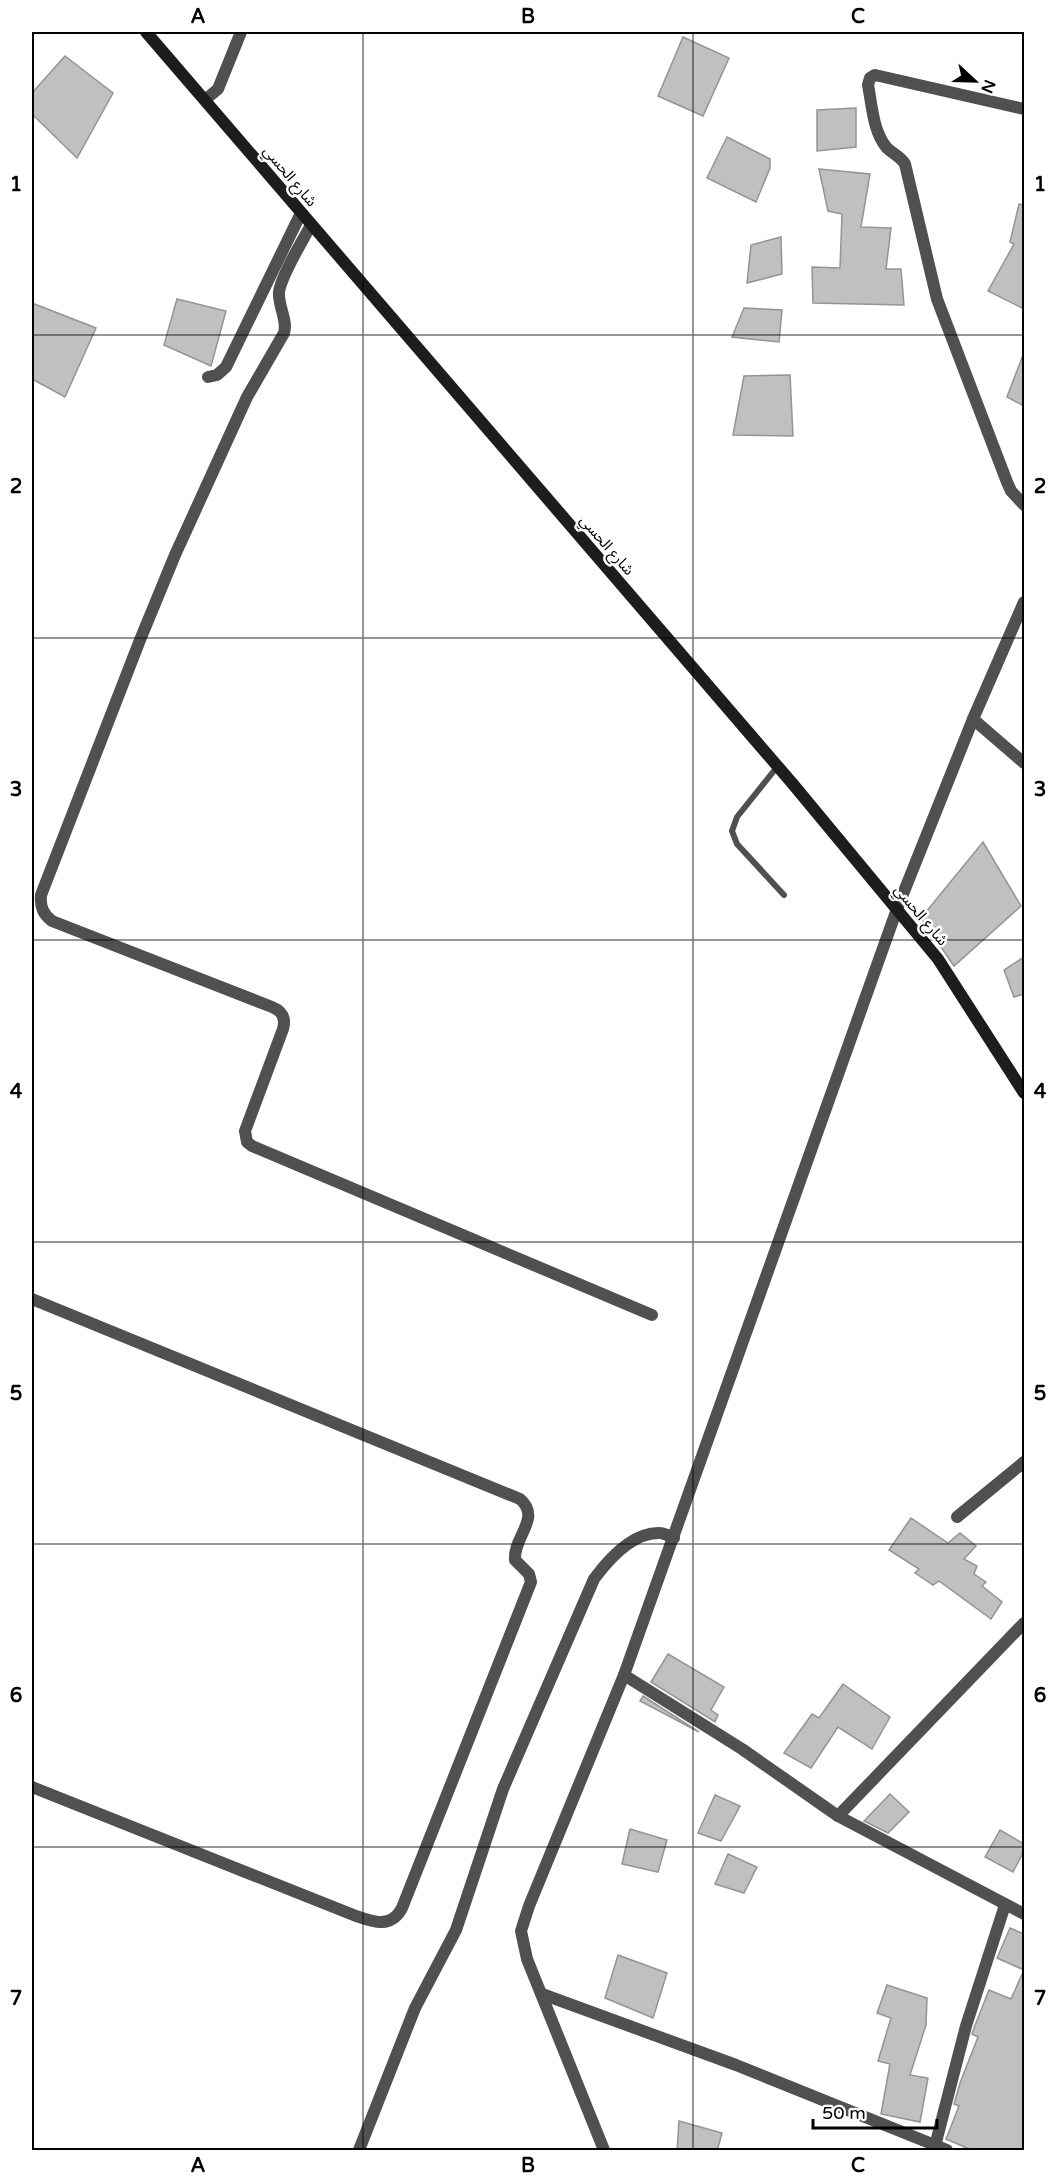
<svg xmlns="http://www.w3.org/2000/svg" width="1056" height="2182" font-family="'Varela Round','Noto Sans Arabic',sans-serif">
	<style>
		.building { fill: #c0c0c0; stroke: #949494; stroke-width: 1.5 }
		.lines { fill: none; stroke-linecap: round; stroke-linejoin: round }
		.lane { stroke: #505050; stroke-width: 6 }
		.street { stroke: #505050; stroke-width: 12 }
		.secondary { stroke: #1d1d1d; stroke-width: 12 }
		.grid { fill: none; stroke: #000; stroke-width: 1.5; stroke-opacity: 0.55 }
		.labels { text-anchor: middle; stroke-width: 5; stroke-linejoin: round; paint-order: stroke }
		.street-label { font-size: 15px; fill: #000; stroke: #fff }
		.neatline { fill: none; stroke: #000; stroke-width: 2 }
		.grid-label { font-size: 20px; text-anchor: middle; font-weight: bold; fill: #000 }
	</style>
	<rect width="100%" height="100%" fill="#fff"/>
	<g class="building">
		<polygon points="683,37 729,58 703,116 658,96"/>
		<polygon points="65,56 113,93 77,158 32,114 32,93"/>
		<polygon points="856,108 856,147 817,151 817,110"/>
		<polygon points="727,137 770,159 770,168 756,202 707,178"/>
		<polygon points="819,169 870,174 861,227 891,228 886,269 901,269 904,305 813,303 812,267 840,268 842,214 828,211"/>
		<polygon points="1019,204 1024,205 1024,309 988,291 1014,244 1010,242"/>
		<polygon points="781,237 782,274 747,283 751,245"/>
		<polygon points="177,299 226,311 211,366 164,345"/>
		<polygon points="32,303 96,328 65,397 32,379"/>
		<polygon points="744,308 782,310 779,342 732,337"/>
		<polygon points="1023,355 1024,356 1024,406 1007,397"/>
		<polygon points="790,375 793,436 733,435 744,376"/>
		<polygon points="983,842 1021,906 954,966 921,918"/>
		<polygon points="1024,957 1024,994 1014,997 1004,970"/>
		<polygon points="911,1518 948,1543 960,1533 976,1546 964,1559 977,1566 974,1574 986,1582 982,1586 1002,1602 991,1619 939,1581 933,1585 915,1573 919,1569 889,1550"/>
		<polygon points="668,1654 724,1687 711,1710 718,1715 715,1722 651,1682"/>
		<polygon points="843,1684 890,1717 872,1749 838,1727 811,1768 784,1753 812,1714 819,1718"/>
		<polygon points="643,1696 699,1732 640,1701"/>
		<polygon points="890,1794 909,1812 888,1833 864,1821"/>
		<polygon points="715,1795 740,1806 721,1841 698,1833"/>
		<polygon points="630,1829 667,1840 658,1872 622,1864"/>
		<polygon points="1000,1830 1024,1844 1024,1851 1013,1872 985,1857"/>
		<polygon points="728,1854 757,1867 744,1893 715,1884"/>
		<polygon points="1010,1928 1024,1934 1024,1970 997,1958"/>
		<polygon points="618,1955 667,1973 653,2018 605,1998"/>
		<polygon points="1024,1970 1024,2143 1022,2151 974,2151 946,2139 959,2106 954,2104 960,2083 978,2037 972,2034 974,2028 989,1990 1011,1999"/>
		<polygon points="887,1985 927,1998 926,2025 910,2075 928,2078 920,2122 881,2114 890,2064 878,2061 891,2018 877,2013"/>
		<polygon points="679,2121 722,2133 717,2151 677,2151"/>
	</g>
	<g class="lines">
		<polyline class="lane" points="777,767 737,817 732,831 737,844 784,895"/>
		<g class="street">
			<polyline points="206,99 218,89 241,32"/>
			<path d="M1024,109L875,75L870,78L868,85C872,105 873,132 887,148C893,154 900,156 905,164L937,299L1007,482L1011,491L1024,505"/>
			<path d="M311,225C303,240 281,276 279,292C278,307 288,320 284,333L247,397L175,555L140,640L41,895C40,907 43,914 52,921L272,1007C282,1011 286,1018 283,1029L245,1131L247,1142L252,1146L652,1315"/>
			<polyline points="208,377 217,375 226,367 301,213"/>
			<polyline points="973,719 1024,763"/>
			<path d="M32,1299L520,1499C542,1518 513,1537 515,1560L529,1574L531,1582L402,1908C391,1929 373,1922 356,1916L32,1787"/>
			<polyline points="957,1517 1024,1462"/>
			<polyline points="624,1675 742,1749 838,1816 1024,1914"/>
			<polyline points="838,1816 1024,1623"/>
			<polyline points="542,1994 736,2065 947,2150"/>
			<polyline points="935,2146 966,2026 1005,1905"/>
			<path d="M359,2150L415,2008L456,1930L503,1789L594,1579C608,1560 633,1532 660,1533C664,1533 669,1536 674,1538"/>
			<polyline points="604,2150 527,1959 521,1931 529,1906 624,1675 897,909 973,719 1024,602"/>
		</g>
		<polyline class="secondary" points="146,32 792,783 938,959 1024,1093"/>
	</g>
	<path class="grid" d="M363,32V2150M693,32V2150M32,335H1024M32,638H1024M32,940H1024M32,1242H1024M32,1544H1024M32,1847H1024"/>
	<g class="labels">
		<g class="street-label">
			<text transform="translate(290 176) rotate(50)" y="5">شارع الحسي</text>
			<text transform="translate(607 545) rotate(49)" y="5">شارع الحسي</text>
			<text transform="translate(921 915) rotate(50)" y="5">شارع الحسي</text>
		</g>
	</g>
	<rect width="1056" height="2182" fill="none" stroke="#ffffff" stroke-width="66"/>
	<g transform="translate(975 81) rotate(112)" stroke="#ffffff" stroke-width="4.5" paint-order="stroke">
	<path d="M0-4.5L10 22L0 15L-10 22Z" fill="#000000"/>
	<text y="-9" font-size="16" font-weight="bold" text-anchor="middle" fill="#000000">N</text>
	</g>
	<path d="M813 2119v9h124v-9" fill="none" stroke="#000000" stroke-width="3"/>
	<text x="822" y="2119" font-size="18" fill="#000000" stroke="#ffffff" stroke-width="4.5" paint-order="stroke">50 m</text>
	<rect x="33" y="33" width="990" height="2116" class="neatline"/>
	<g class="grid-label">
		<text x="198" y="23">A</text>
		<text x="528" y="23">B</text>
		<text x="858" y="23">C</text>
		<text x="16" y="191">1</text>
		<text x="1040" y="191">1</text>
		<text x="16" y="493">2</text>
		<text x="1040" y="493">2</text>
		<text x="16" y="796">3</text>
		<text x="1040" y="796">3</text>
		<text x="16" y="1098">4</text>
		<text x="1040" y="1098">4</text>
		<text x="16" y="1400">5</text>
		<text x="1040" y="1400">5</text>
		<text x="16" y="1702">6</text>
		<text x="1040" y="1702">6</text>
		<text x="16" y="2005">7</text>
		<text x="1040" y="2005">7</text>
		<text x="198" y="2172">A</text>
		<text x="528" y="2172">B</text>
		<text x="858" y="2172">C</text>
	</g>
</svg>
